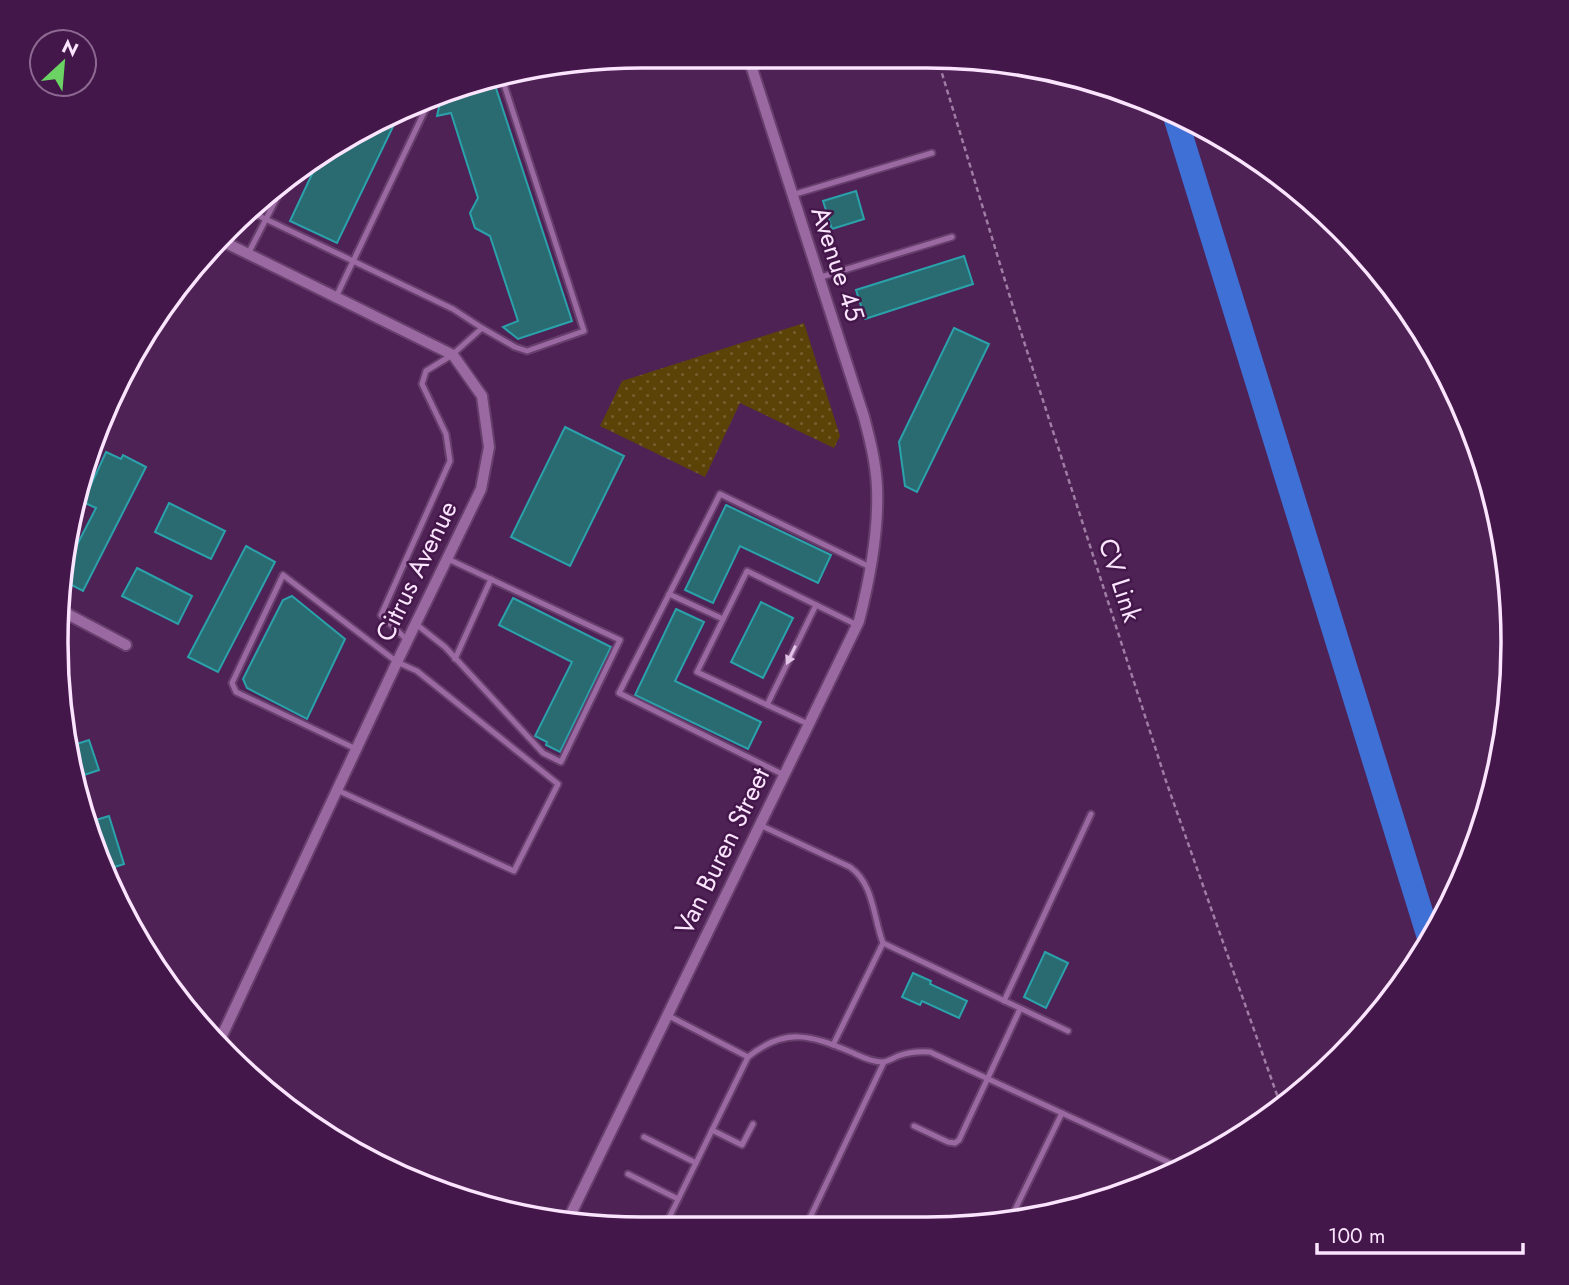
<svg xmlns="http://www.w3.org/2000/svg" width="1569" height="1285" font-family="Jost,sans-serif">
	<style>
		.grass { fill: url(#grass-dots) }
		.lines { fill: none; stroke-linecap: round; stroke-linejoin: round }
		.river { stroke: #3e70d6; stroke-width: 24 }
		.building { fill: #296b70; stroke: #2ba2ab; stroke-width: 2 }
		.service-casing { stroke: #673f6d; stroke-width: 9 }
		.minor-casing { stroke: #673f6d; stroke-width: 14 }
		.path { stroke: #9f7da4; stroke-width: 2.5; stroke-dasharray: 5 3.5; stroke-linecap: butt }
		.service { stroke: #9b69a1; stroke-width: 5 }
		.minor { stroke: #9b69a1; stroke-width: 10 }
		.oneway { fill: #e3c6e7 }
		.labels { text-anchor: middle; stroke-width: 5; stroke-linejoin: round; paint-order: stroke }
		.street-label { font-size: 26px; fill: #fbe5fe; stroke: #44174a }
		.rim { fill: none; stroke: #fbe5fe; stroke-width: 3.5 }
	</style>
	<defs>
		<pattern id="grass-dots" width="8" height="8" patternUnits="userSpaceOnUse" patternTransform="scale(1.75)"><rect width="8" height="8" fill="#5b4207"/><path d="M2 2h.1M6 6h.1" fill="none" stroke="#735d2c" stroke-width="1.8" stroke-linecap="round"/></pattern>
	</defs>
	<rect width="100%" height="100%" fill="#4f2255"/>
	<polygon class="grass" points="804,323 840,436 834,448 740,403 705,477 600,426 622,381"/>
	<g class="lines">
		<polyline class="river" points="1174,113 1430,941"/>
	</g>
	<g class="building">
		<polygon points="494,82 572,321 518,339 503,327 518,321 490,236 475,228 470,213 478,198 451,113 437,116 441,98"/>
		<polygon points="399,114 337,243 290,221 320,157 350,134"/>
		<polygon points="856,191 864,219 832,229 823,201"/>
		<polygon points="964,256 973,284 865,319 856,290"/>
		<polygon points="954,328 989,344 917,492 905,486 899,442"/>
		<polygon points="565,427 624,456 570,566 511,537"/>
		<polygon points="106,452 121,459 123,455 146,467 83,591 62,580 64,570 96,508 83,502"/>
		<polygon points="169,503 225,531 211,559 155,532"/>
		<polygon points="726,505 831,555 818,583 740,546 713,603 685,590"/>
		<polygon points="246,546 275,562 218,672 188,657"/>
		<polygon points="137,568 192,596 178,624 122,596"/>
		<polygon points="292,596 345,639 307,719 247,688 243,679 283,600"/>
		<polygon points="513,598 611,647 560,752 546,745 547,742 535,736 572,662 499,625"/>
		<polygon points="761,602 793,618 763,678 731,662"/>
		<polygon points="676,609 704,622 675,681 761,722 748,749 635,695"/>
		<polygon points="89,740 99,770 75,778 67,757 67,747"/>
		<polygon points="109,816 124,864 105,870 89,822"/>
		<polygon points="1045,952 1068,963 1046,1008 1024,997"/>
		<polygon points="913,973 931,981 930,984 967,1001 959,1018 922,1001 920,1005 902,997"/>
	</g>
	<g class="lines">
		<g class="service-casing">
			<g id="service">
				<polyline points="792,195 932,153"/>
				<polyline points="249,211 453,309 482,328"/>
				<polyline points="248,254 283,186"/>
				<polyline points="818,278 952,237"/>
				<polyline points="336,297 429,102"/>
				<polyline points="669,594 723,619"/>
				<polyline points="416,624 445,647 543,753 561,762 620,640 448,559"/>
				<polyline points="407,640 381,615 450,461 446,434 422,384 426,371 452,355 482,328 515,347 527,351 584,331 501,75"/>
				<polyline points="455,659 491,579"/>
				<polyline points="767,705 816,605"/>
				<polyline points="808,724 697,672 747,571 857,625"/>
				<polyline points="784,775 619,693 720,494 870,567"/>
				<polyline points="337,790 514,871 558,784 417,671 397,662 283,575 232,683 236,692 356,749"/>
				<path d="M760,825L850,867C874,884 873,917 883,943L1068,1031"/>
				<polyline points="1004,1001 1091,814"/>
				<polyline points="667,1015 748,1057"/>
				<polyline points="833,1045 883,943"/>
				<polyline points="914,1126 948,1142 955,1143 959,1140 1020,1009"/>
				<polyline points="712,1130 742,1145 753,1124"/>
				<polyline points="644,1137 696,1163"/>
				<polyline points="628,1174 678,1199"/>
				<polyline points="1137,1187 1142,1177"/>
				<polyline points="1010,1220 1062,1113"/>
				<path d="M664,1228L748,1057C785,1027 810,1035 851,1052C860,1056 871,1062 882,1062C887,1062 893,1058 898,1056C909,1052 918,1051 930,1052L1183,1169"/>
				<polyline points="805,1228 884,1062"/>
			</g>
		</g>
		<g class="minor-casing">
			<g id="minor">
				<polyline points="218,239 453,355 482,396 489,447 481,489 397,662 219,1042"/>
				<polyline points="58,609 126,645"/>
				<path d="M567,1222L859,621C870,578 879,532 877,487C876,463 870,440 864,417L748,56"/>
			</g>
		</g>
		<polyline class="path" points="937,57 1017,320 1166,781 1282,1109"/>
		<use href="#service" class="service"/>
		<use href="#minor" class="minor"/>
	</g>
	<defs><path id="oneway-solid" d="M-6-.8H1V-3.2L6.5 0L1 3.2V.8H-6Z" transform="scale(1.75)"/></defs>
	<use class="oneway" href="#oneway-solid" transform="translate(791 655) rotate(116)"/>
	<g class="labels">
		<g class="street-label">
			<text transform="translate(838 264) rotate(72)" y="9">Avenue 45</text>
			<text transform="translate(416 571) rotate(-64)" y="9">Citrus Avenue</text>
			<text transform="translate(1120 580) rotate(72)" y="9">CV Link</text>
			<text transform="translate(722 851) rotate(-64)" y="9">Van Buren Street</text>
		</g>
	</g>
	<path d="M0 0H1569V1285H0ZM642 68H927A574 574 0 0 1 1501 642V643A574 574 0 0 1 927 1217H642A574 574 0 0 1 68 643V642A574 574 0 0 1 642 68Z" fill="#44174a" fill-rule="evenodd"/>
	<path class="rim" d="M642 68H927A574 574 0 0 1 1501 642V643A574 574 0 0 1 927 1217H642A574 574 0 0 1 68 643V642A574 574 0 0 1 642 68Z"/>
	<g transform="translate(63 63) rotate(26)"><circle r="33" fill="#44174a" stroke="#8d6992" stroke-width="2"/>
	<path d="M0-5L12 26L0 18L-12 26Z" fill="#6ad364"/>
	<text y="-10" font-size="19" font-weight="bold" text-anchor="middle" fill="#fbe5fe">N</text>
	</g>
	<path d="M1317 1243v10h206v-10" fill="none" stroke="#fbe5fe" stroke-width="3.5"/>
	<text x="1328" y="1243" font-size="21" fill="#fbe5fe" stroke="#44174a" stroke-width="5" paint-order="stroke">100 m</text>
</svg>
